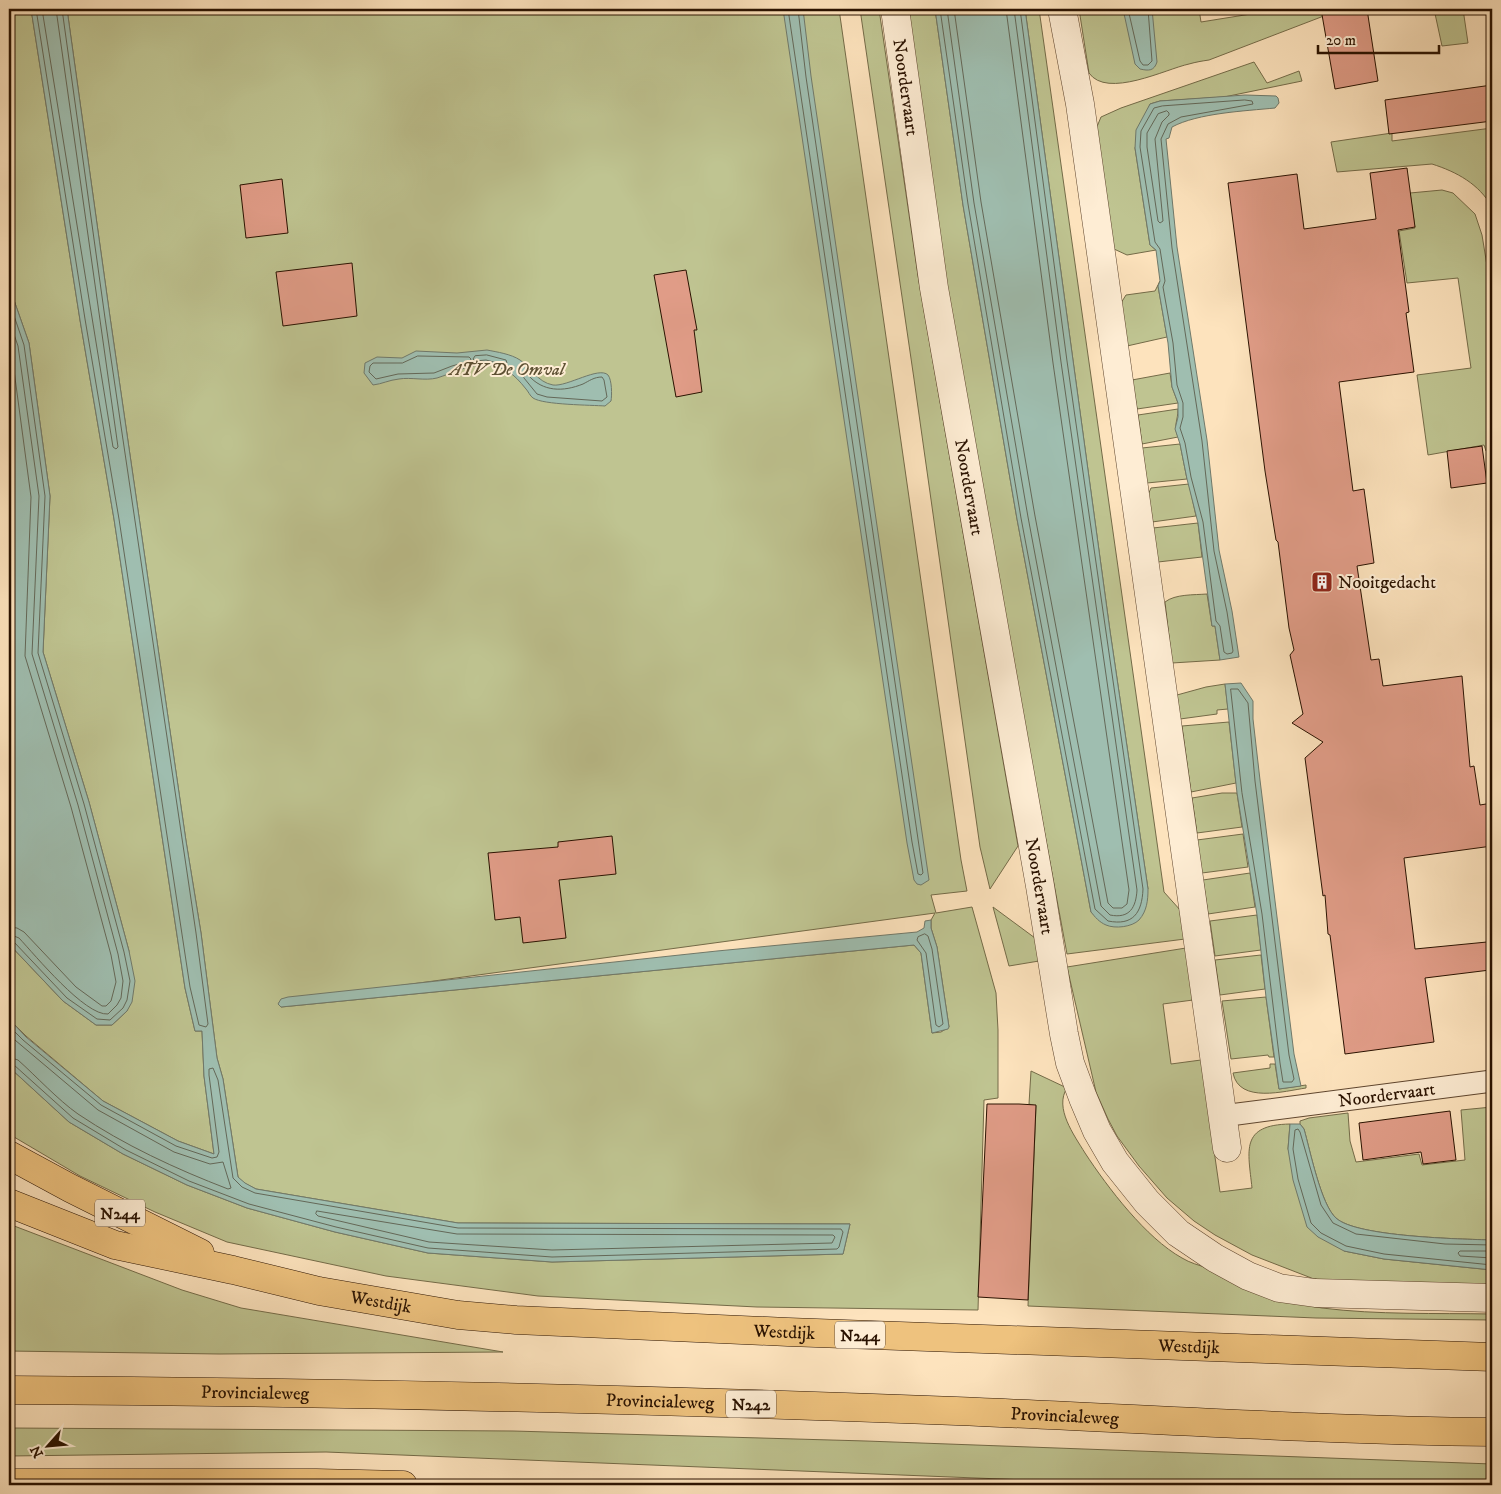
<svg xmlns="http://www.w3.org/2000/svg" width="1501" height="1494" font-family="'IM FELL DW Pica',serif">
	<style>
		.green { fill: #bfc491; stroke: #746b48; fill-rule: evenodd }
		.water { fill: #9fbeb0; stroke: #70796a }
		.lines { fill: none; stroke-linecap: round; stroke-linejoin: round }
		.shore { stroke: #646858; stroke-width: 1 }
		.building { fill: #e09c87; stroke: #2a1200 }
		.lane-casing { stroke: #5f462f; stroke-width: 23 }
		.street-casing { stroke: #5f462f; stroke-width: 29 }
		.primary-casing { stroke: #2a1200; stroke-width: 29 }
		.lane { stroke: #feedd4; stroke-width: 21 }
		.street { stroke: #feedd4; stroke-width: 28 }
		.primary { stroke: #eec27e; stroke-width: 28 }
		.labels { text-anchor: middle; stroke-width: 4; stroke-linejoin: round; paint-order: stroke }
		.shield { fill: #feedd4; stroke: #6a5440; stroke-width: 1 }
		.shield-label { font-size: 16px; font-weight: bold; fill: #2a1200 }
		.street-label { font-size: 18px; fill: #2a1200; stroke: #feedd4 }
		.park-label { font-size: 18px; font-style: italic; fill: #5e5033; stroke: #feedd4 }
		.poi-label { font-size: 18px; fill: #2a1200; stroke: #feedd4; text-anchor: start }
	</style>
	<rect width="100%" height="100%" fill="#fde3bd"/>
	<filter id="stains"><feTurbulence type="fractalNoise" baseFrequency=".004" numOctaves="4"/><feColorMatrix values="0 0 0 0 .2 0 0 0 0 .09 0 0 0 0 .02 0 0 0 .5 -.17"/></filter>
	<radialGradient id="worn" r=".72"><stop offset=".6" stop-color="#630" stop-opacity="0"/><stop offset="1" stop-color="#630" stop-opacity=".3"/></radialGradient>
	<g class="green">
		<polygon points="9,9 31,9 80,320 114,519 185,988 195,1031 202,1031 204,1076 214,1154 178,1141 103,1101 26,1036 9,1019 9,944 63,1001 96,1025 112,1025 127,1011 129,951 89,802 43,652 50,496 29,343 9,286"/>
		<path d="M67,9H839L961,860L967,891L931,895L936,913L972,907L996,993L998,1030V1098L984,1100L978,1310L757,1307L538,1296L386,1276L227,1242L155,1212L80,1176L9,1134V1067L69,1122L123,1154L187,1185L247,1208L335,1232L428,1253L552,1262L843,1254L850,1224L458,1223L256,1189L244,1183L238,1177L223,1079L217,1058L201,933L186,841L110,317ZM935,913L931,920V928L937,947L949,1027L941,1032L932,1033L921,953L914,945L281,1007L279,1002Z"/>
		<polygon points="860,9 879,9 918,276 1018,846 990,889 980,847 914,379"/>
		<polygon points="907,9 935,9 963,205 1017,519 1091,912 1101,922 1148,889 1110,631 1025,9 1039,9 1164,892 1181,911 1185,939 1067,954 1004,614 946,279"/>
		<path d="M1079,9H1199L1201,22L1282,9H1342L1209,60C1202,61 1196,62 1189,64C1166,69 1107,99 1089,73Z"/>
		<polygon points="1434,9 1463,9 1468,43 1442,46"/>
		<polygon points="1254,62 1267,83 1299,71 1302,81 1224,97 1160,101 1150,104 1135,148 1150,245 1156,250 1127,255 1114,249 1096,129 1101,117 1121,108"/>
		<path d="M1492,128V207C1479,184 1457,172 1432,164L1337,172L1331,142L1392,133V141Z"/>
		<polygon points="1442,190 1453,193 1475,214 1482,235 1492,296 1492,450 1486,451 1484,445 1428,455 1417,375 1471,368 1458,278 1407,283 1399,231 1415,228 1410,193"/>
		<polygon points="1160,281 1158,286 1167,337 1127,346 1121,303 1126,295 1155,291"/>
		<polygon points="1170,373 1172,387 1178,403 1137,409 1132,380"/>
		<path d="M1178,409C1178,421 1173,425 1178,437L1142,444L1138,415Z"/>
		<polygon points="1180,444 1187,479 1147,483 1142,448"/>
		<polygon points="1189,484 1196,516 1152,522 1148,495 1151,488"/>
		<polygon points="1198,523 1202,557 1158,562 1153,528"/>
		<path d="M1207,594L1212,626H1215L1220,660L1172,663L1165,602C1175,594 1194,595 1207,594Z"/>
		<polygon points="1225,684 1228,709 1217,710 1217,714 1180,719 1177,695 1206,687"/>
		<polygon points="1229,722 1236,783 1191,792 1182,726"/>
		<polygon points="1222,793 1237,793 1242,827 1197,833 1192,798"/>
		<polygon points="1243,834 1248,867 1202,873 1197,840"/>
		<polygon points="1250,873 1255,907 1208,914 1203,880"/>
		<polygon points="993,907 1035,938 1039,961 1009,966"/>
		<polygon points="1257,915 1261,950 1215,956 1210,921"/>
		<path d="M1186,948L1193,1000L1163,1004L1171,1064L1201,1060L1220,1192L1252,1188C1248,1150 1240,1125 1290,1124L1288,1149L1344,1251L1384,1259L1492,1270V1287L1343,1283L1314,1279L1252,1255L1215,1235L1194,1221L1167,1198L1139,1166L1117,1136L1108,1119L1096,1092L1067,967Z"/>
		<polygon points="1261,955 1265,989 1220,995 1215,960"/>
		<polygon points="1266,997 1274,1057 1269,1057 1268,1055 1231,1059 1222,1001"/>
		<path d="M1270,1064H1275L1279,1089L1306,1085V1088C1285,1091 1239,1104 1233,1073L1270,1068Z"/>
		<path d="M1031,1071L1067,1088C1054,1108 1074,1135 1085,1153C1108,1188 1146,1238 1182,1258C1190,1263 1199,1265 1207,1268C1222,1274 1238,1280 1253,1286C1274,1294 1300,1305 1322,1308C1378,1315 1436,1313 1492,1314V1320L1316,1318L1028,1306L1036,1106L1029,1104Z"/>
		<path d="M1492,1107V1240C1461,1239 1356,1237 1336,1218C1321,1205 1310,1150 1304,1129L1300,1124V1121L1309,1118L1348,1113L1350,1141L1356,1162L1419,1154L1422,1165L1465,1160L1461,1110Z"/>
		<polygon points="9,1224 182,1290 241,1308 503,1352 219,1354 9,1351"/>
		<polygon points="9,1428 513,1431 866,1441 1492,1464 1492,1485 1151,1485 326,1452 9,1456"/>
	</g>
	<g class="water">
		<polygon points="31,9 67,9 110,317 186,841 201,933 217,1058 223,1079 238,1177 245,1183 256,1189 458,1223 850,1224 843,1254 552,1262 428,1253 335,1232 247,1208 187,1185 123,1154 69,1122 9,1067 9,1019 26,1037 103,1101 178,1141 214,1154 204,1076 202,1031 195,1031 185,988 114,519 80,320"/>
		<polygon points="783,9 803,9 811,76 929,880 921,885 917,884 914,880 907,843"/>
		<path d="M935,9H1025L1110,631L1148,889C1148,900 1147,911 1139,920C1132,927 1115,929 1106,925C1099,922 1095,917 1091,912L1017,519L963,205Z"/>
		<path d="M1123,9H1152L1157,62C1154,71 1149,71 1140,69L1135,64Z"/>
		<path d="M1245,95L1276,96L1278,98L1279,103L1275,108C1245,111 1198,113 1172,127L1169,138L1166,139L1177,247L1207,440L1219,550L1232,611L1239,657L1220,660L1215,626H1212L1198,523L1187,479L1180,444L1175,429L1178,417V403L1172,387L1168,343L1158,286L1160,281L1156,250L1150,245L1135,148L1136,130L1150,104L1160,101Z"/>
		<polygon points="9,286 29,343 50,496 43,652 89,802 129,951 135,981 132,1002 127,1011 112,1025 96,1025 63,1001 9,944"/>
		<path d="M487,350C497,352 511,354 520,360C532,368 537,382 553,385C567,387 599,366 608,375C612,380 612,395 611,401L605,406C592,405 543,405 533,398C530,396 528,391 526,389C514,374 505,366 485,365C467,365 453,373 437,378C425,381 411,377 399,379C389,380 382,384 373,385L364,373L365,363L377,357L402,358L416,351L457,353Z"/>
		<polygon points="1241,683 1253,701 1253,719 1260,780 1294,1054 1301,1086 1279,1089 1266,997 1257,915 1237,793 1225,684"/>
		<polygon points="931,920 931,928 937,947 949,1027 948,1029 932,1033 921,953 914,945 281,1007 278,1004 281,999 288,997 717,951 917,932 924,928 925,921"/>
		<path d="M1290,1124H1300L1304,1129C1310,1150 1321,1205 1336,1218C1356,1237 1461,1239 1492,1240V1270L1384,1259L1344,1251L1318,1237L1307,1227L1293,1180L1288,1149Z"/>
	</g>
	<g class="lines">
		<g class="shore">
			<polyline points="36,9 85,319 119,519 190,987 199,1025 206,1027 208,1024 196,933 105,318 62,9"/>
			<polyline points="42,9 113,447 116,449 118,447 56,9"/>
			<polyline points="788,9 912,842 918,874 921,875 923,873 806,77 798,9"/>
			<path d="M940,9L968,204L1021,518L1095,909L1108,921C1133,926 1142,913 1143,889L1067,361L1020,9"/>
			<path d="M947,9L974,203L1028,517L1101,906L1110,915C1130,919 1136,907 1137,890L1061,362L1014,9"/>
			<polyline points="954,9 981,202 1035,516 1108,903 1113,908 1122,908 1127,904 1129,890 1053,363 1006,9"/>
			<polyline points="1128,9 1140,61 1143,65 1148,65 1152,61 1148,9"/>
			<polygon points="1245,100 1252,101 1253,104 1181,117 1168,124 1161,139 1172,248 1202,441 1214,551 1227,612 1233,651 1232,653 1227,654 1224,652 1220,626 1216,621 1203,522 1191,477 1185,443 1180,428 1183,417 1183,403 1177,385 1173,343 1163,287 1165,281 1160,249 1155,242 1140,147 1141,131 1154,108 1162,106"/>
			<polygon points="1167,111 1169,113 1169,115 1162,122 1155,139 1163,221 1160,223 1158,221 1147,147 1147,133 1158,114"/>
			<polyline points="9,301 24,345 45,496 38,653 84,804 124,952 130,981 127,1000 123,1008 110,1020 97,1019 67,998 14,942 9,941"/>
			<path d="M9,320L18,346L39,496L32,654L78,805L118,954L123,981L121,998L117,1005L108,1014C85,1016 35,955 19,938L9,934"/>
			<polyline points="9,342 11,348 31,497 25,656 71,807 111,955 116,982 111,1001 106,1006 102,1006 76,987 24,932 17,928 9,927"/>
			<polygon points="487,355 506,360 507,363 505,365 486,360 475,361 473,359 475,356"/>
			<polygon points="418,356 469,357 471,359 470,361 452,366 434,373 398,374 376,379 369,372 370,366 373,363 402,363"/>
			<path d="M525,375H528C543,392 563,392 583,384C589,381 594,377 602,377L604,380L607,397L602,401L547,397L537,394L524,378Z"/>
			<polygon points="1231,689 1238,689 1248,703 1255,781 1289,1055 1294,1079 1292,1082 1283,1082 1280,1063 1262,914 1242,793"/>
			<polygon points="925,934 928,936 932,949 943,1024 939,1027 936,1025 926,953 917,940 918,937"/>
			<polyline points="9,1026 23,1040 101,1105 176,1146 212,1158 217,1157 219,1152 209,1075 209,1069 213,1068 218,1080 233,1178 242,1187 255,1193 458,1228 841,1229 843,1232 839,1247 837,1249 552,1257 428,1248 336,1227 249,1204 189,1181 126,1150 73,1118 14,1065 9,1063"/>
			<path d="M9,1035L98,1110L174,1152L210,1164L223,1162L231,1188L228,1189C176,1169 124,1145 78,1114C58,1100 36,1076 18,1060L9,1057"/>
			<polygon points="317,1211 457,1234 833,1235 835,1237 832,1243 552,1250 429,1242 318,1216 316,1214"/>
			<polyline points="1492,1245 1445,1244 1356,1234 1333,1223 1321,1205 1300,1132 1298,1129 1295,1130 1293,1149 1298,1179 1311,1223 1321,1233 1346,1246 1384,1254 1492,1265"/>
			<polyline points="1492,1251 1460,1251 1458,1253 1460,1256 1492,1258"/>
		</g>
	</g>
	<g class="building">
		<polygon points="1321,9 1367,9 1378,81 1335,89"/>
		<polygon points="1492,85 1492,121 1389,134 1385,100"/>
		<polygon points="1407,168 1415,227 1398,230 1409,312 1406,313 1414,372 1339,382 1353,491 1364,489 1374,563 1357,566 1371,660 1379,659 1383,686 1462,676 1470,767 1474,766 1480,805 1492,803 1492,846 1404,858 1415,949 1487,942 1490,970 1425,978 1434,1042 1345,1054 1330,935 1328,934 1325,895 1323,896 1305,758 1323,742 1292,723 1303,714 1290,655 1294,650 1289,628 1278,542 1276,540 1265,471 1228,183 1297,174 1304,229 1376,219 1370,173"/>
		<polygon points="282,179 288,233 246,238 240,185"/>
		<polygon points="352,263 357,316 283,326 276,272"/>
		<polygon points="686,270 697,330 694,330 702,392 676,397 654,275"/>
		<polygon points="1482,446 1487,483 1451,488 1447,451"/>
		<polygon points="612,836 616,874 559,880 566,938 523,943 520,917 495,920 488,853 558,847 558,842"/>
		<polygon points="987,1104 1019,1104 1036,1105 1028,1300 978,1297"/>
		<polygon points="1450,1111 1456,1160 1423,1164 1421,1152 1363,1160 1359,1123"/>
	</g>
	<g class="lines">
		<g class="lane-casing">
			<g id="lane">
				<path id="s1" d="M1222,1116L1492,1081"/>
			</g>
		</g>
		<g class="street-casing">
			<g id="street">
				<path id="s2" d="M895,9L934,288L1040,886L1064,1034L1070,1063L1083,1098L1097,1131L1115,1162L1147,1202L1178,1233L1215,1258L1248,1276L1279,1288L1315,1293L1492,1298"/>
				<polyline points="1062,9 1080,104 1227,1148"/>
			</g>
		</g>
		<g class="primary-casing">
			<g id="primary">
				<polyline points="9,1155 70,1188 200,1253"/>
				<path id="s3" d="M9,1203L115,1245L233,1270L319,1291L458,1315L516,1320L788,1332L1492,1357"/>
				<path id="s4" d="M9,1390C325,1392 640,1399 956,1411C1134,1418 1313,1430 1492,1432"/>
				<polyline points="9,1483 316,1483 403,1485"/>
			</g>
		</g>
		<use href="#lane" class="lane"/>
		<use href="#street" class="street"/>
		<use href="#primary" class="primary"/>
	</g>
	<defs>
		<g id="building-square" transform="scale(1.125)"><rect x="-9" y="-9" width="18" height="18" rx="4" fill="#8f2418" stroke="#feedd4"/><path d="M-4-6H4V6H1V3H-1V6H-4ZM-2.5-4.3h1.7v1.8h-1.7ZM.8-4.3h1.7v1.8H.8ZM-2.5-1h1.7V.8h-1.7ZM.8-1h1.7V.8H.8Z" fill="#fff"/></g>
	</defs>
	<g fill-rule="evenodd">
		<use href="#building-square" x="1322" y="582"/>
	</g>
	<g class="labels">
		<g class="shield">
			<rect x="95" y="1199.5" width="50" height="27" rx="4"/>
			<rect x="835" y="1321.5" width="50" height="27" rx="4"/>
			<rect x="726" y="1390.5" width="50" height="27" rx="4"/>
		</g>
		<g class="shield-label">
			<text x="120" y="1219">N244</text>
			<text x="860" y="1341">N244</text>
			<text x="751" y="1410">N242</text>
		</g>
		<g class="street-label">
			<text dy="6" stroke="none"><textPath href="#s2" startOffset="79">Noordervaart</textPath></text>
			<text dy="6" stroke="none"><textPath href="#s2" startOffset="484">Noordervaart</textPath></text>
			<text dy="6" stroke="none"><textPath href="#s2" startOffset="889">Noordervaart</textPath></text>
			<text dy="6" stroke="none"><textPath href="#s1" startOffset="166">Noordervaart</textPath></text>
			<text dy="6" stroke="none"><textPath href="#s3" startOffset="386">Westdijk</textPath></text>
			<text dy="6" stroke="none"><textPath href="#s3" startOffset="791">Westdijk</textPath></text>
			<text dy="6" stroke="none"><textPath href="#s3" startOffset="1196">Westdijk</textPath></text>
			<text dy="6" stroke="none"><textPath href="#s4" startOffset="246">Provincialeweg</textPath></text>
			<text dy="6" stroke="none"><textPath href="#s4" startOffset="651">Provincialeweg</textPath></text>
			<text dy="6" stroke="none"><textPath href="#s4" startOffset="1056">Provincialeweg</textPath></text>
		</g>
		<g class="park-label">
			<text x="507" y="375">ATV De Omval</text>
		</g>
		<g class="poi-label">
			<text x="1338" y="588">Nooitgedacht</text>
		</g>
	</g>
	<rect width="1501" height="1494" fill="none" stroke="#fde3bd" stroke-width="30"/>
	<rect x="10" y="10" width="1481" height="1474" fill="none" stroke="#2a1200" stroke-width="2.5"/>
	<rect x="15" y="15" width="1471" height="1464" fill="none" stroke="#2a1200"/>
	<g transform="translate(48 1446) rotate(243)" stroke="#feedd4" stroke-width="4" paint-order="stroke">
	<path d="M0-4L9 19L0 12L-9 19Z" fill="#2a1200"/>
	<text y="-8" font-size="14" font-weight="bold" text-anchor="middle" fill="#2a1200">N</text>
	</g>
	<path d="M1318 45v8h121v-8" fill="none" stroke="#2a1200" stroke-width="2.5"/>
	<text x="1326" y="45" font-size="15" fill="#2a1200" stroke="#feedd4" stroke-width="4" paint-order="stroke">20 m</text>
	<rect width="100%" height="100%" filter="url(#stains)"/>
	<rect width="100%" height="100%" fill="url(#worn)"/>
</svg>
